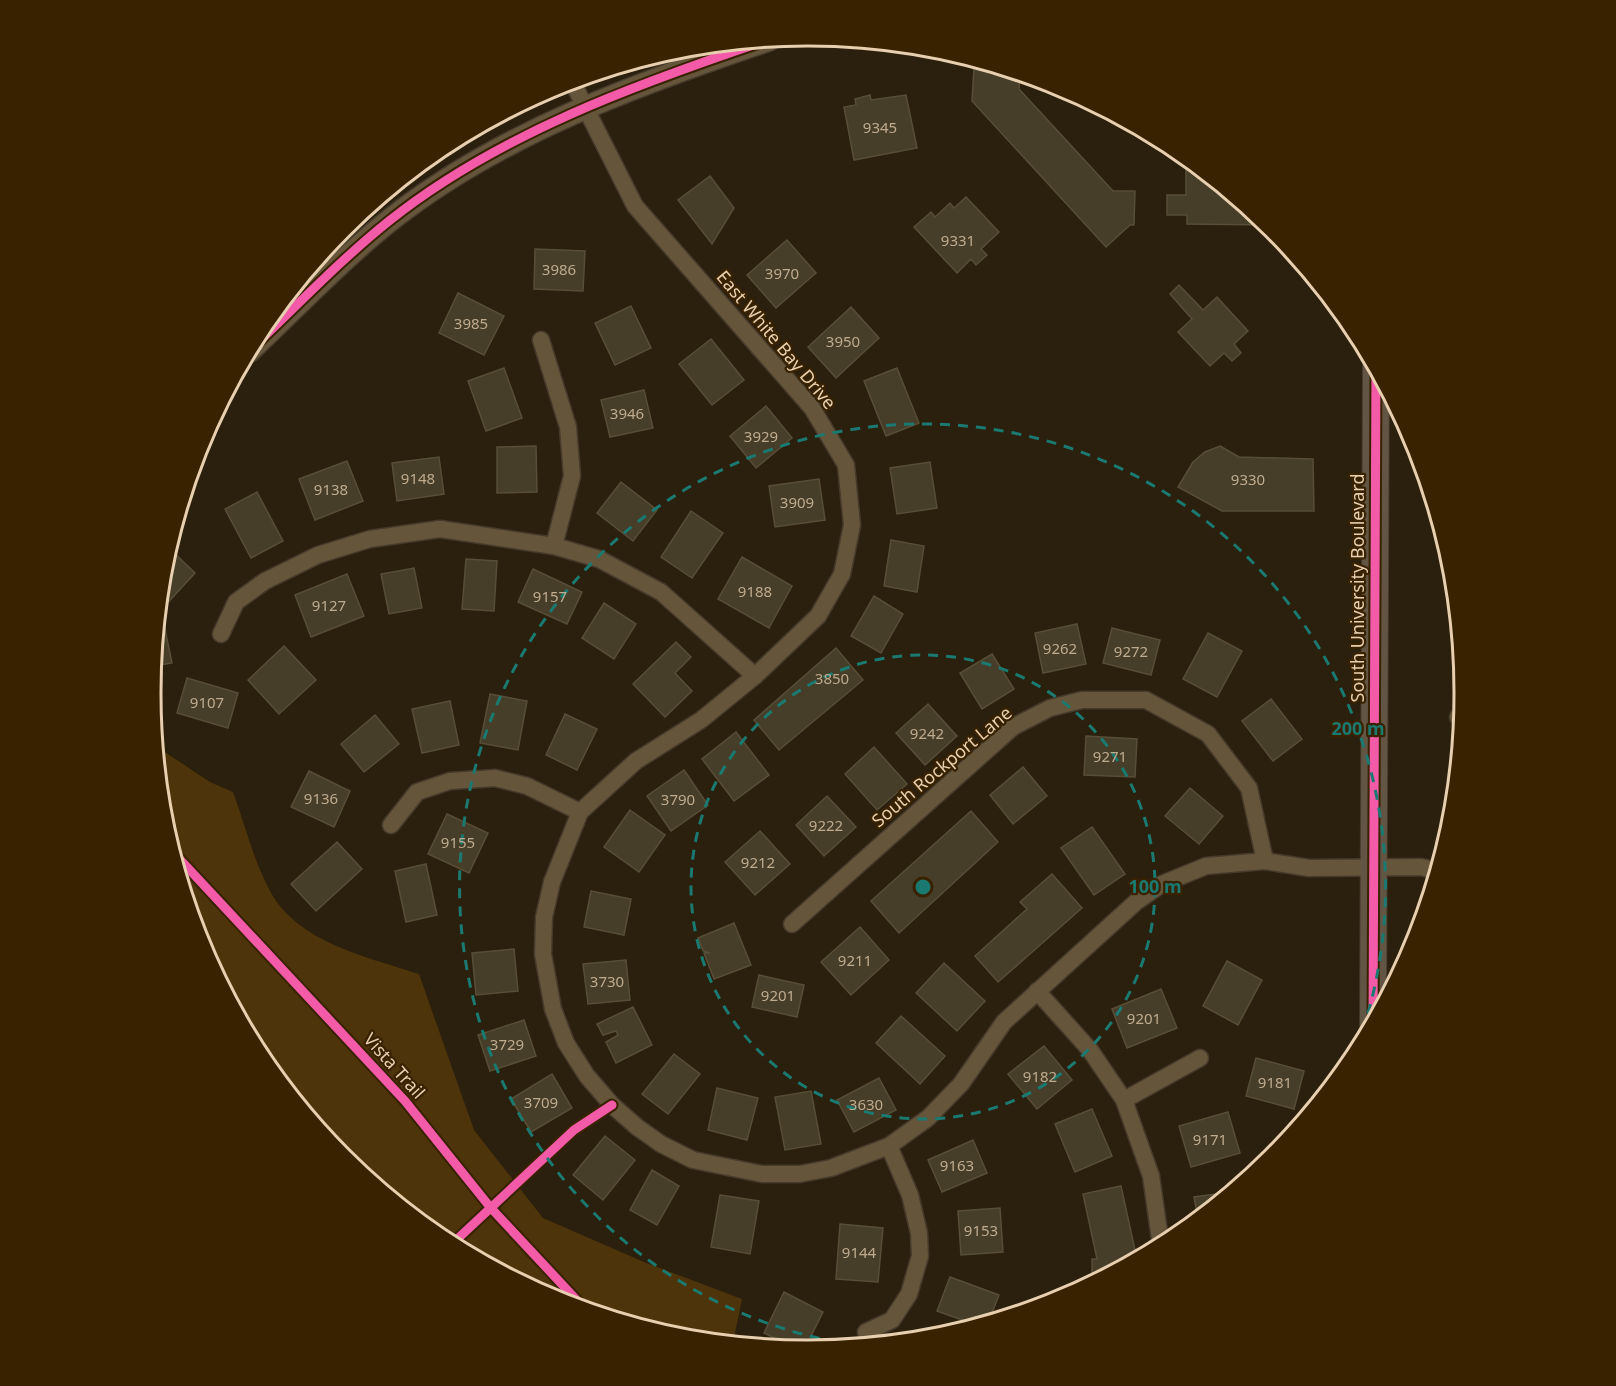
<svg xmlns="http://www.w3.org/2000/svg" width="1616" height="1386" font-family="'Noto Sans',sans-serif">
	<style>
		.green { fill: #4d340a }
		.building { fill: #463e29; stroke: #584e37; stroke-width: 1.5 }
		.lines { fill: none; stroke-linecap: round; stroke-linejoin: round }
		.minor-casing { stroke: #453a2b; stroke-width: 19 }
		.secondary-casing { stroke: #453a2b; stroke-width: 25 }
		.primary-casing { stroke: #453a2b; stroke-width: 28 }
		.minor { stroke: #65553a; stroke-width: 16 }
		.secondary { stroke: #65553a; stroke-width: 22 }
		.primary { stroke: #625543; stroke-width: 26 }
		.cycleway-casing { stroke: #382200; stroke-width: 13 }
		.cycleway { stroke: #f35aa7; stroke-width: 9 }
		.ring { fill: none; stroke: #1a7a71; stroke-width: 3; stroke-dasharray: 10 8 }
		.labels { text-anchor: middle; stroke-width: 4.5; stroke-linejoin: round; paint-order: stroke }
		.number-label { font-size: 15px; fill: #bfab8e }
		.street-label { font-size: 18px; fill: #e7cfaf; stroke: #382200 }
		.rim { fill: none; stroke: #e7cfaf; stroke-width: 3 }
		.centre { fill: #1a7a71; stroke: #382200; stroke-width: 3 }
		.ring-label { font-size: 18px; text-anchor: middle; font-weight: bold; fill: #1a7a71; stroke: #382200; stroke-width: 4.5; stroke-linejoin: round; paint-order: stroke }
	</style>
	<rect width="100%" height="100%" fill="#2b1f0d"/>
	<path class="green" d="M156,746L210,782L233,792C244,822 255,864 270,891C298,943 368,957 419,974L474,1130L543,1218L644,1262L742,1299L733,1343L679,1337L556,1300L443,1239L343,1157L262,1058L201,944L164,821Z"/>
	<g class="building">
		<polygon points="986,64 1020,74 1019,89 1113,191 1135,191 1134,225 1130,225 1106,247 972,101 974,67 987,67"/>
		<polygon points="870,95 871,100 906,95 917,148 854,160 844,107 856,105 855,99"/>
		<polygon points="1186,158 1268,225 1187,224 1187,215 1167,215 1167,195 1186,195"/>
		<polygon points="710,176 734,208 712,244 678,200"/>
		<polygon points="966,197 999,232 981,249 987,255 976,265 971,259 957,273 914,227 931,212 935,217 950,203 954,208"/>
		<polygon points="787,240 816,273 776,308 747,275"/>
		<polygon points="535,249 585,251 583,291 534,289"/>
		<polygon points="1179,285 1203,310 1217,297 1248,331 1234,344 1241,353 1232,361 1224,353 1210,366 1178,332 1192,319 1170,294"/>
		<polygon points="458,293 504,316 484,355 439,333"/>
		<polygon points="631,306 651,348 615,365 595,323"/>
		<polygon points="851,307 879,338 836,378 808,347"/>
		<polygon points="711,339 744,380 712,405 679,364"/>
		<polygon points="504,368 522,418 486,431 468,381"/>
		<polygon points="897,368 919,423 886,436 864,381"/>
		<polygon points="644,390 653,428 610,437 601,400"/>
		<polygon points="766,406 792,438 756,468 730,436"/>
		<polygon points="536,446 537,492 497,493 497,447"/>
		<polygon points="1220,446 1239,457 1313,459 1314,511 1222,511 1178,487 1193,462 1205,452"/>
		<polygon points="439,457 444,494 397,501 392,463"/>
		<polygon points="347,461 363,501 315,520 299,479"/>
		<polygon points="930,462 937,508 897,514 890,468"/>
		<polygon points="819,479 825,520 775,527 769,486"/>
		<polygon points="621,482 657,510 633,541 597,513"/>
		<polygon points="257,492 283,541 251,558 225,509"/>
		<polygon points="691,511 723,533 692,578 661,557"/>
		<polygon points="891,540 924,546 917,592 884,586"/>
		<polygon points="169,548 195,573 161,610 172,663 154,666 164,564"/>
		<polygon points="742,557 792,586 769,628 718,599"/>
		<polygon points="466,559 497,561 494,611 462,609"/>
		<polygon points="414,568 422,608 389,614 381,574"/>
		<polygon points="533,569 582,592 567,624 518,602"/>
		<polygon points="347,574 364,616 311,637 295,595"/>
		<polygon points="874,596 903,614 881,653 851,636"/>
		<polygon points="604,603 636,624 614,659 582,638"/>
		<polygon points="1077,624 1086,664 1043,673 1035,633"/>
		<polygon points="1112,628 1160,640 1151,675 1103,663"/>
		<polygon points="1208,633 1242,651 1217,697 1183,679"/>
		<polygon points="676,642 691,657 675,673 692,691 665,717 633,684"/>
		<polygon points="284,646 316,680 279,714 248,680"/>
		<polygon points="836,648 863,680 779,750 754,720"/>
		<polygon points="992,654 1014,689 982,709 960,673"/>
		<polygon points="187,678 238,693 228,728 177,713"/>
		<polygon points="490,694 527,701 518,750 480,743"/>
		<polygon points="1271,699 1302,739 1273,761 1242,721"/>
		<polygon points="450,701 459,745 422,753 412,709"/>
		<polygon points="928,704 957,736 925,765 896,733"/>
		<polygon points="565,714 597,729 577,770 546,755"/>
		<polygon points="375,715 399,744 364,772 341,744"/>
		<polygon points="736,732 769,775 734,801 702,759"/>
		<polygon points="1086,736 1137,739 1135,777 1084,775"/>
		<polygon points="874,747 907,784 877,810 845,774"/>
		<polygon points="1023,767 1047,796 1013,824 990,795"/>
		<polygon points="684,770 708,805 671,831 647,796"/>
		<polygon points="309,771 350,791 334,827 291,807"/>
		<polygon points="1190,788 1223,816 1199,844 1165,816"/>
		<polygon points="827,796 856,827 824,856 796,825"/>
		<polygon points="630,810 665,835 639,872 604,847"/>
		<polygon points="971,811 998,842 899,933 871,901"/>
		<polygon points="447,814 488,833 469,873 428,854"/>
		<polygon points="1092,827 1125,874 1094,895 1061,848"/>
		<polygon points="760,831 790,864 755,895 725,862"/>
		<polygon points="337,842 362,869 316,911 291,884"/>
		<polygon points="426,864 437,915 406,922 395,871"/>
		<polygon points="1052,874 1082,908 998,982 975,956 1027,909 1020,902"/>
		<polygon points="591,891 631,899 624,935 584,927"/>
		<polygon points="734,923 751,965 714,979 704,953 710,953 703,951 698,938"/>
		<polygon points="860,927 889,960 851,995 821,962"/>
		<polygon points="514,949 518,991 476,995 472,953"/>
		<polygon points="626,960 630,1000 588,1004 583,964"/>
		<polygon points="1227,961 1262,980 1238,1025 1203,1006"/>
		<polygon points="944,963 985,1001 957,1031 916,993"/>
		<polygon points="759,975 804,985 797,1017 752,1007"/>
		<polygon points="1161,989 1177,1028 1127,1048 1112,1009"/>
		<polygon points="633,1007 652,1045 616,1063 606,1042 618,1035 616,1031 603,1035 597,1024"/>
		<polygon points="901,1016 945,1056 920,1084 876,1043"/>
		<polygon points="524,1020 536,1056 490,1071 478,1035"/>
		<polygon points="1044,1046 1072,1080 1037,1109 1008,1074"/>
		<polygon points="674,1054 700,1074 668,1114 642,1094"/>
		<polygon points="1256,1058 1304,1071 1294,1109 1246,1096"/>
		<polygon points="552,1074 572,1108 531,1132 511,1099"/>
		<polygon points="879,1078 896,1110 854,1132 837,1100"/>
		<polygon points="717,1088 758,1098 747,1140 708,1130"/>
		<polygon points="811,1091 821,1144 785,1150 775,1097"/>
		<polygon points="1092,1109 1112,1156 1075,1172 1055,1124"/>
		<polygon points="1228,1112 1240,1153 1191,1167 1179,1126"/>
		<polygon points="605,1136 635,1160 603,1200 573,1175"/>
		<polygon points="973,1140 987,1173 942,1192 928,1160"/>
		<polygon points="652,1170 679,1186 657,1225 630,1210"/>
		<polygon points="1121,1186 1137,1259 1092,1283 1092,1259 1097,1259 1083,1194"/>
		<polygon points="1231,1192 1202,1215 1198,1219 1194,1197"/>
		<polygon points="720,1195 759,1201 750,1254 711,1247"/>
		<polygon points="1000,1208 1003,1252 961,1255 958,1211"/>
		<polygon points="840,1224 883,1228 878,1282 836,1279"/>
		<polygon points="950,1277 999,1295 989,1321 976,1325 937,1311"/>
		<polygon points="784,1292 823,1312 804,1350 796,1349 764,1333"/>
	</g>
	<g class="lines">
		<g class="minor-casing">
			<g id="minor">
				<polyline points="572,81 635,206 812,408 846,465 852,525 842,574 818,616 755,676 701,720 636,761 580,812 552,882 544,917 543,954 553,1009 566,1043 587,1076 612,1105 637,1127 661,1144 693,1160 762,1174 800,1174 831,1168 889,1146 928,1118 961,1084 1004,1022 1136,902 1162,884 1206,866 1265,861 1309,868 1421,867 1437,871"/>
				<polyline points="541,340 568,427 572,476 554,546"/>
				<polyline points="221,634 236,602 265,581 318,555 370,539 440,529 554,546 599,559 661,592 755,676"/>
				<polyline points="1458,717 1463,717"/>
				<polyline points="391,825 417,792 450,781 495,778 527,786 580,812"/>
				<polyline points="792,924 1013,727 1050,708 1082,700 1146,700 1208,734 1249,788 1265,861"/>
				<polyline points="1037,991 1090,1050 1124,1100 1151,1176 1161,1246"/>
				<polyline points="1124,1100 1200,1058"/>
				<polyline points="866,1332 892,1320 909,1294 920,1256 919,1233 910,1195 889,1146"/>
			</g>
		</g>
		<g class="secondary-casing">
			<path id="secondary" d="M249,351C295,308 340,260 389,221C498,134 637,84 768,40"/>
		</g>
		<g class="primary-casing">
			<polyline id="primary" points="1373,1024 1376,368"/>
		</g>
		<use href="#minor" class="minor"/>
		<use href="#secondary" class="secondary"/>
		<use href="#primary" class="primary"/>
		<g class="cycleway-casing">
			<g id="cycleway">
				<path d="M249,351C295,308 340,260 389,221C498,134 637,84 768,40"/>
				<polyline points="173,852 405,1101 490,1207 584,1308"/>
				<polyline points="1373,1024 1376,368"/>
				<polyline points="452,1244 574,1130 612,1105"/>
			</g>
		</g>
		<use href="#cycleway" class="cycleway"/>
	</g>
	<g class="ring">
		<circle cx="923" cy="887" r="232"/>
		<path d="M855 1345A463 463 0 1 1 1352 1060"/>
	</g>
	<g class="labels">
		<g class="number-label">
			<text x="880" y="133">9345</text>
			<text x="958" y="246">9331</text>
			<text x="559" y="275">3986</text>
			<text x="782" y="279">3970</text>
			<text x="471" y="329">3985</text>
			<text x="843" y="347">3950</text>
			<text x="627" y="419">3946</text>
			<text x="761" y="442">3929</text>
			<text x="418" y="484">9148</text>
			<text x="1248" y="485">9330</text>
			<text x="331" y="495">9138</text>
			<text x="797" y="508">3909</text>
			<text x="755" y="597">9188</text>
			<text x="550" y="602">9157</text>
			<text x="329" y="611">9127</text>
			<text x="1060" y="654">9262</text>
			<text x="1131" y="657">9272</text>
			<text x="832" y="684">3850</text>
			<text x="207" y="708">9107</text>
			<text x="927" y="739">9242</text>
			<text x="1110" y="762">9271</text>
			<text x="321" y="804">9136</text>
			<text x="678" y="805">3790</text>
			<text x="826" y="831">9222</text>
			<text x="458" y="848">9155</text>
			<text x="758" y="868">9212</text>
			<text x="855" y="966">9211</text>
			<text x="607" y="987">3730</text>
			<text x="778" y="1001">9201</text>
			<text x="1144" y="1024">9201</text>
			<text x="507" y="1050">3729</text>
			<text x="1040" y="1082">9182</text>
			<text x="1275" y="1088">9181</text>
			<text x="541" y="1108">3709</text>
			<text x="866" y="1110">3630</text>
			<text x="1210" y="1145">9171</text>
			<text x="957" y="1171">9163</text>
			<text x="981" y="1236">9153</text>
			<text x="859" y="1258">9144</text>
		</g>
		<g class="street-label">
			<text transform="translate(776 340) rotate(50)" y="6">East White Bay Drive</text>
			<text transform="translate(1358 588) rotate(-90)" y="6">South University Boulevard</text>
			<text transform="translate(942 767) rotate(-40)" y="6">South Rockport Lane</text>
			<text transform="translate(394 1066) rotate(48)" y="6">Vista Trail</text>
		</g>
	</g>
	<path d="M0 0H1616V1386H0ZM807 46H808A646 646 0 0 1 1454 692V694A646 646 0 0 1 808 1340H807A646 646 0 0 1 161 694V692A646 646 0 0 1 807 46Z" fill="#382200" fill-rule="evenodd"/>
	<path class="rim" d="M807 46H808A646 646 0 0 1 1454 692V694A646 646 0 0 1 808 1340H807A646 646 0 0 1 161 694V692A646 646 0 0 1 807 46Z"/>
	<circle cx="923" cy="887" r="9" class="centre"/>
	<g class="ring-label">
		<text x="1358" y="735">200 m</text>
		<text x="1155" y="893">100 m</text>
	</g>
</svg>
